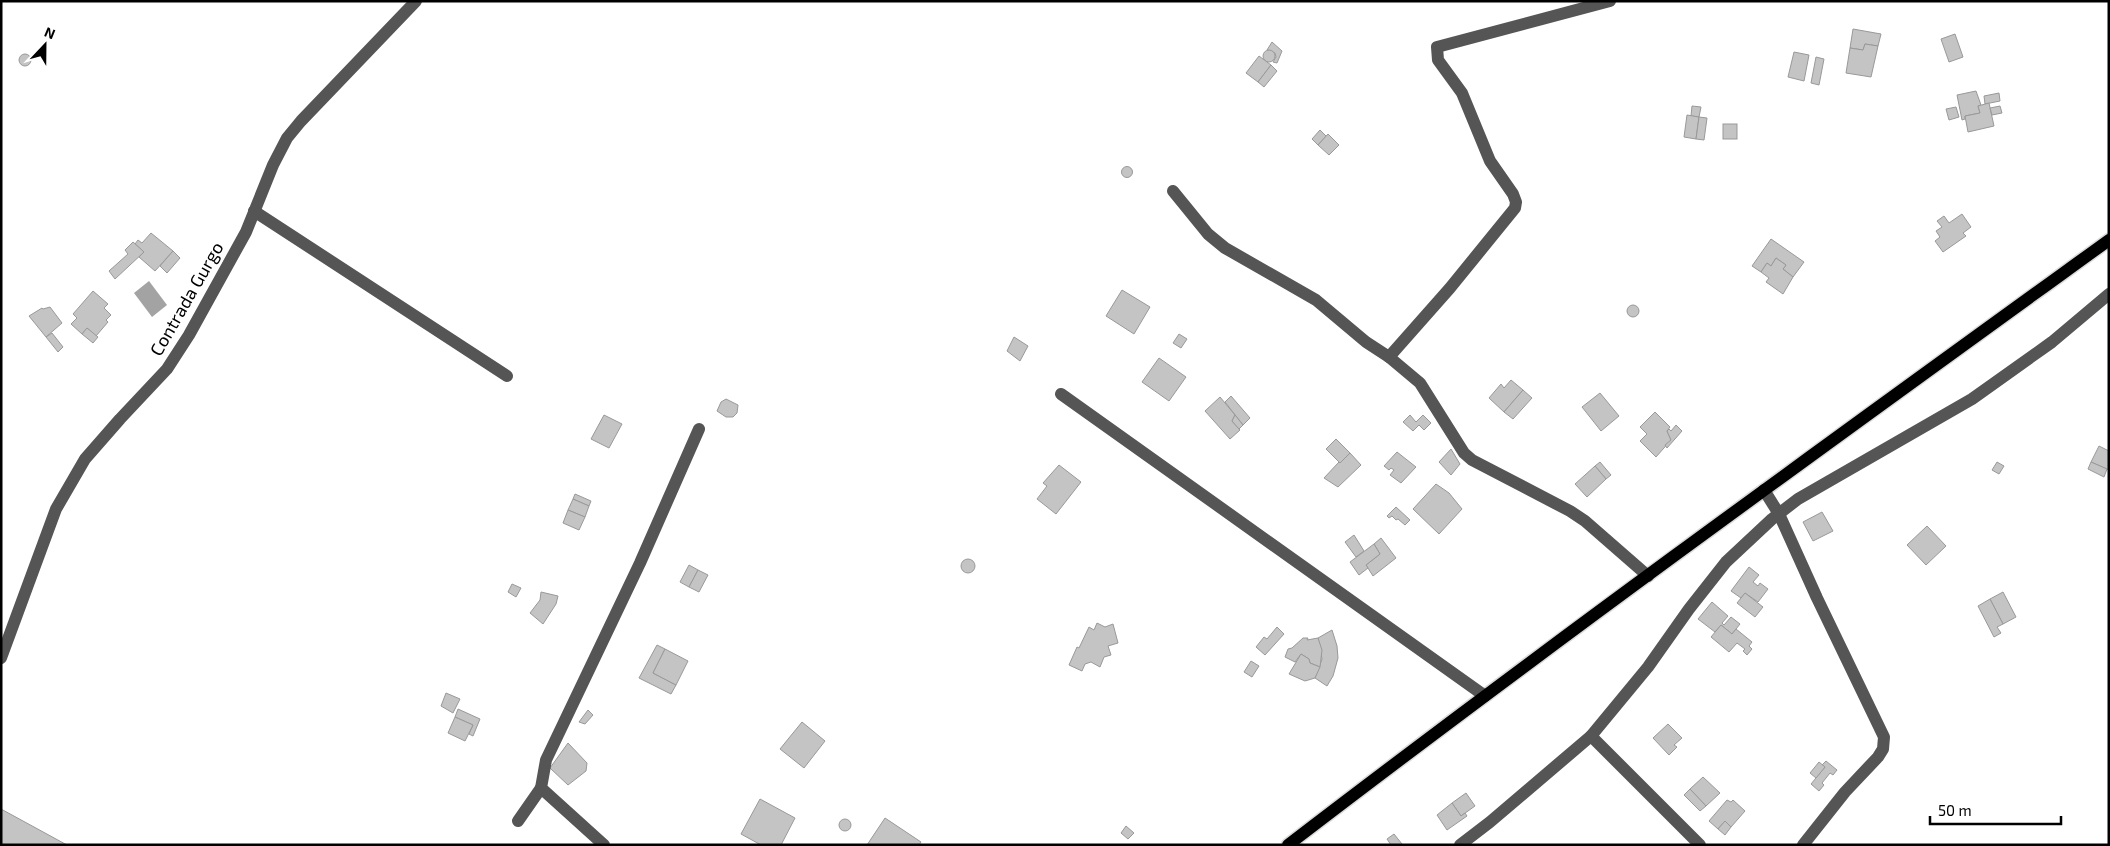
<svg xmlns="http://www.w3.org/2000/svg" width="2110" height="846" font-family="'Exo 2',sans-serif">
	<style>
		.water { fill: #a3a3a3 }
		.building { fill: #c4c4c4; stroke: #999 }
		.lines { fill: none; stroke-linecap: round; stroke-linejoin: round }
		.major-casing { stroke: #dbdbdb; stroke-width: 15 }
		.minor { stroke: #555; stroke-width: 12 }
		.major { stroke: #000; stroke-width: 12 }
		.labels { text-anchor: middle; stroke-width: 4.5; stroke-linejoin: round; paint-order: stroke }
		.street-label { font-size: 18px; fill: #000; stroke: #fff }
	</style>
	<rect width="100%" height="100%" fill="#fff"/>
	<polygon class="water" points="149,281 167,305 152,317 134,293"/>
	<g class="building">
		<polygon points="1853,29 1881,34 1878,46 1865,44 1863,50 1850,48"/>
		<polygon points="1955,34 1963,57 1949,62 1941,39"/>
		<polygon points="1272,42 1282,51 1277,63 1273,62 1276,57 1275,53 1267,50"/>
		<polygon points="1865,44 1878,46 1871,77 1846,73 1850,48 1863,50"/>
		<circle cx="1269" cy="56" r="6"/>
		<polygon points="1794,52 1809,55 1804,81 1788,77"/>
		<circle cx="25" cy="60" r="6"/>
		<polygon points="1259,56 1271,65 1258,82 1246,73"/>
		<polygon points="1816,57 1824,59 1819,85 1811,83"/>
		<polygon points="1271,65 1277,71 1264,87 1258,82"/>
		<polygon points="1976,91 1981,105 1978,106 1980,113 1965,116 1965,119 1962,120 1957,95"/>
		<polygon points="1999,93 2000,101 1985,104 1984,96"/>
		<polygon points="1989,103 1994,126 1968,132 1965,116 1980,113 1978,106"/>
		<polygon points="1692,106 1701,107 1699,117 1691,116"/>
		<polygon points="2000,106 2002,113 1992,115 1990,108"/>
		<polygon points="1956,107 1959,117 1949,120 1946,109"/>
		<polygon points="1687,115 1699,117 1696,139 1684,137"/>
		<polygon points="1699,117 1707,118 1704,140 1696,139"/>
		<rect x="1723" y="124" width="14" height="15"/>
		<polygon points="1320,130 1326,136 1318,145 1312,139"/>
		<polygon points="1328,134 1339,145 1329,155 1318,145"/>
		<circle cx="1127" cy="172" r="5.5"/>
		<polygon points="1962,214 1971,227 1963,233 1966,236 1943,252 1935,241 1940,237 1936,231 1942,227 1937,221 1944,216 1949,223"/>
		<polygon points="151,233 173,251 155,271 139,257 144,252 135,244 138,240 142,243"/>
		<polygon points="1771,239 1804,262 1793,277 1783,269 1786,265 1776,258 1771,266 1767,263 1761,272 1752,266"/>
		<polygon points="133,242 144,252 115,279 109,271 128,254 125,250"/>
		<polygon points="173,251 180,258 167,273 160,266"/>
		<polygon points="1776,258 1786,265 1783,269 1793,277 1783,294 1766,282 1769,278 1761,272 1767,263 1771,266"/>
		<polygon points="1122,290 1150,307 1134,334 1106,316"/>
		<polygon points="93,291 108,304 104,308 111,315 106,320 108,322 96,336 87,328 82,334 71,324 77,318 73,314"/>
		<circle cx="1633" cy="311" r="6"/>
		<polygon points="50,307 62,323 46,337 29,316 42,308 43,309"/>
		<polygon points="87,328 98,337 93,343 82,334"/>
		<polygon points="52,333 63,347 58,352 46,337"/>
		<polygon points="1179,334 1187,339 1181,348 1173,343"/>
		<polygon points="1014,337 1028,346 1020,361 1007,351"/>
		<polygon points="1159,358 1186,377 1169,401 1142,382"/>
		<polygon points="1511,380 1523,390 1504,412 1489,398 1501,384 1504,388"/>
		<polygon points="1523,390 1532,398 1513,419 1504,412"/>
		<polygon points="1600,393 1619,416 1601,431 1582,407"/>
		<polygon points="1231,396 1250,418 1243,425 1225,402"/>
		<polygon points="1220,397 1235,415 1232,421 1240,430 1230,439 1205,411"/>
		<polygon points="726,399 738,405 737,413 733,417 726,417 717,411 721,402"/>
		<polygon points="1655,412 1670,427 1667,431 1671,440 1656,457 1640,441 1647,434 1640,427"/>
		<polygon points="604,415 622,424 609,448 591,439"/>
		<polygon points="1235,415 1243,425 1239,429 1232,421"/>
		<polygon points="1410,415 1416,422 1423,415 1431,423 1424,430 1419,425 1413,431 1403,422"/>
		<polygon points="1676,425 1682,431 1667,448 1665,445 1671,440 1667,431 1669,429 1671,431"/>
		<polygon points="1336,439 1350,453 1340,463 1326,449"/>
		<polygon points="2099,446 2109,451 2109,470 2091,462"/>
		<polygon points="1451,449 1460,464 1451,475 1439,462"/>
		<polygon points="1397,452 1416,467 1401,483 1390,475 1394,470 1391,468 1389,470 1384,466"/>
		<polygon points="1350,453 1361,465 1338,487 1324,478 1339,462 1340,463"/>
		<polygon points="1600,462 1611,475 1606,479 1595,466"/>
		<polygon points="1997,462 2004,466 1999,474 1992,470"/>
		<polygon points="2091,462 2107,469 2104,477 2088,469"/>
		<polygon points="1059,465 1081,482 1056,514 1037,499 1047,486 1043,483"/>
		<polygon points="1595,466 1606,479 1587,497 1575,484"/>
		<polygon points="1436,484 1449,493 1462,509 1439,534 1413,509"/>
		<polygon points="575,494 591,501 589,506 573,499"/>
		<polygon points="573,499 589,506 585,517 568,510"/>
		<polygon points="1396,507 1410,520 1405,525 1398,519 1396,520 1392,516 1389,518 1387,516"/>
		<polygon points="568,510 585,517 579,530 563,523"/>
		<polygon points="1822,512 1833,531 1813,541 1803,522"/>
		<polygon points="1927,526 1946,546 1926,565 1907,545"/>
		<polygon points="1354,535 1364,551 1356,557 1345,542"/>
		<polygon points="1381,538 1396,558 1373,576 1366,565 1380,554 1374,544"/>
		<polygon points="1374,544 1380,554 1366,565 1368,568 1359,575 1350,562"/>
		<circle cx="968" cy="566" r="7"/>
		<polygon points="689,565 698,570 689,587 680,582"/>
		<polygon points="1749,567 1759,575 1753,582 1758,586 1760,583 1768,589 1758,602 1745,593 1741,598 1731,591"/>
		<polygon points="698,570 708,575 699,592 689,587"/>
		<polygon points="512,584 521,588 516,597 508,592"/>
		<polygon points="541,592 558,596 556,604 543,624 530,613 540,600"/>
		<polygon points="2003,592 2016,617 2003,624 1990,599"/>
		<polygon points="1745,593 1763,607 1755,617 1737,603"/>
		<polygon points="1990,599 2003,624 1997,627 2001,633 1994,637 1978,606"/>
		<polygon points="1712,602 1728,616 1722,623 1724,625 1731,617 1740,624 1732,634 1721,625 1715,632 1698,619"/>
		<polygon points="1097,623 1105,627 1113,624 1118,643 1108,646 1111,655 1104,657 1100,667 1091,662 1085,664 1082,671 1069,665 1077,647 1079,648 1089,627 1094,630"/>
		<polygon points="1721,625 1732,634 1736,629 1752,642 1749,646 1752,649 1747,655 1743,651 1745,649 1737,643 1729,652 1711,637"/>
		<polygon points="1277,627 1284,634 1265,655 1256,647 1264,637 1267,639"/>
		<polygon points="1332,630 1337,646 1338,658 1333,676 1327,686 1315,678 1322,659 1318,638"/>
		<polygon points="1303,638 1308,638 1307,640 1318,638 1322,650 1320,667 1310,663 1309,659 1301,654 1295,662 1285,657 1288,649 1292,648"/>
		<polygon points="657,645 665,649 653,673 676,685 671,694 639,678"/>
		<polygon points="665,649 688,661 676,685 653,673"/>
		<polygon points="1301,654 1309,659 1310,663 1320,667 1315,678 1305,681 1289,674"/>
		<polygon points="1251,661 1259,666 1252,677 1244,672"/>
		<polygon points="446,693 460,699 453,713 441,706"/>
		<polygon points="458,709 480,719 473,736 469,734 473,725 455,717"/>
		<polygon points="588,710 593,715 585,724 579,722"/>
		<polygon points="455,717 473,725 465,741 448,733"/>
		<polygon points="802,722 825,741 804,768 780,749"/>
		<polygon points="1668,724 1682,738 1674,745 1677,747 1669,755 1653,738"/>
		<polygon points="568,743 587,763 586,771 568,785 550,768"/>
		<polygon points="1826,761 1837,770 1833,775 1830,773 1822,783 1824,785 1819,791 1811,784 1825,767 1822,765"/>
		<polygon points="1819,762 1825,767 1816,778 1810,773"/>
		<polygon points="1703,777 1720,793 1706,806 1690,789"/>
		<polygon points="1690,789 1706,806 1700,811 1684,795"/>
		<polygon points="1466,793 1475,806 1461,816 1452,803"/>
		<polygon points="760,799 795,818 781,845 761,845 741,834"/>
		<polygon points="1727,800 1731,802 1733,800 1745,811 1731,827 1725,821 1718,829 1709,821"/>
		<polygon points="1452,803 1461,816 1465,813 1467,816 1447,830 1437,815"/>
		<polygon points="1,809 67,845 1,845"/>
		<polygon points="885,818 921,842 919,845 867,845"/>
		<circle cx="845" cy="825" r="6"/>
		<polygon points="1725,821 1731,827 1725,835 1718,829"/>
		<polygon points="1126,826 1134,833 1128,839 1121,833"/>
		<polygon points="1394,834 1402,844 1401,845 1391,845 1387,839"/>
	</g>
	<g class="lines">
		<g class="major-casing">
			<path id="major" d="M1288,845C1558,638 1834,439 2109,240"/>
		</g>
		<g class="minor">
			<polyline points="1173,191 1208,234 1225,248 1316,300 1366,342 1389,357 1420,383 1464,453 1472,460 1570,511 1585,521 1648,576"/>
			<polyline points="254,211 507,376"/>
			<polyline points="1389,357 1450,288 1515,208 1516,202 1513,194 1490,161 1462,93 1438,60 1437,47 1610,1"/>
			<polyline points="1061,394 1485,696"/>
			<polyline points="1764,490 1779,514 1817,598 1884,737 1883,749 1878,757 1845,792 1803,845"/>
			<polyline points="1,658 56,509 85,459 120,419 167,369 189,335 246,232 273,165 287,138 301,121 416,1"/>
			<polyline points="1591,736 1700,845"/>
			<polyline points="518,821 541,788"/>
			<polyline points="604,845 541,788 546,760 640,563 699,429"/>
			<polyline points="1460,845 1490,822 1591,736 1648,667 1689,609 1726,562 1772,519 1798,499 1972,399 2052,342 2109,294"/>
		</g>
		<use href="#major" class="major"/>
	</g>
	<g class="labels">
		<g class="street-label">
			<text transform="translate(187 299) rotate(-60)" y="6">Contrada Gurgo</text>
		</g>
	</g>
	<rect width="2110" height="846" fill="none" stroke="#000000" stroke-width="5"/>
	<g transform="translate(45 45) rotate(22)" stroke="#ffffff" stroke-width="4" paint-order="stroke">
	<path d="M0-4L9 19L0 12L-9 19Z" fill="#000000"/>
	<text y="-8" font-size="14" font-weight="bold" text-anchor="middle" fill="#000000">N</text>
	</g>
	<path d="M1930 816v8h131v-8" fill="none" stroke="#000000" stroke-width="2.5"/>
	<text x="1938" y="816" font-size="15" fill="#000000" stroke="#ffffff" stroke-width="4" paint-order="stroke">50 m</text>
</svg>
